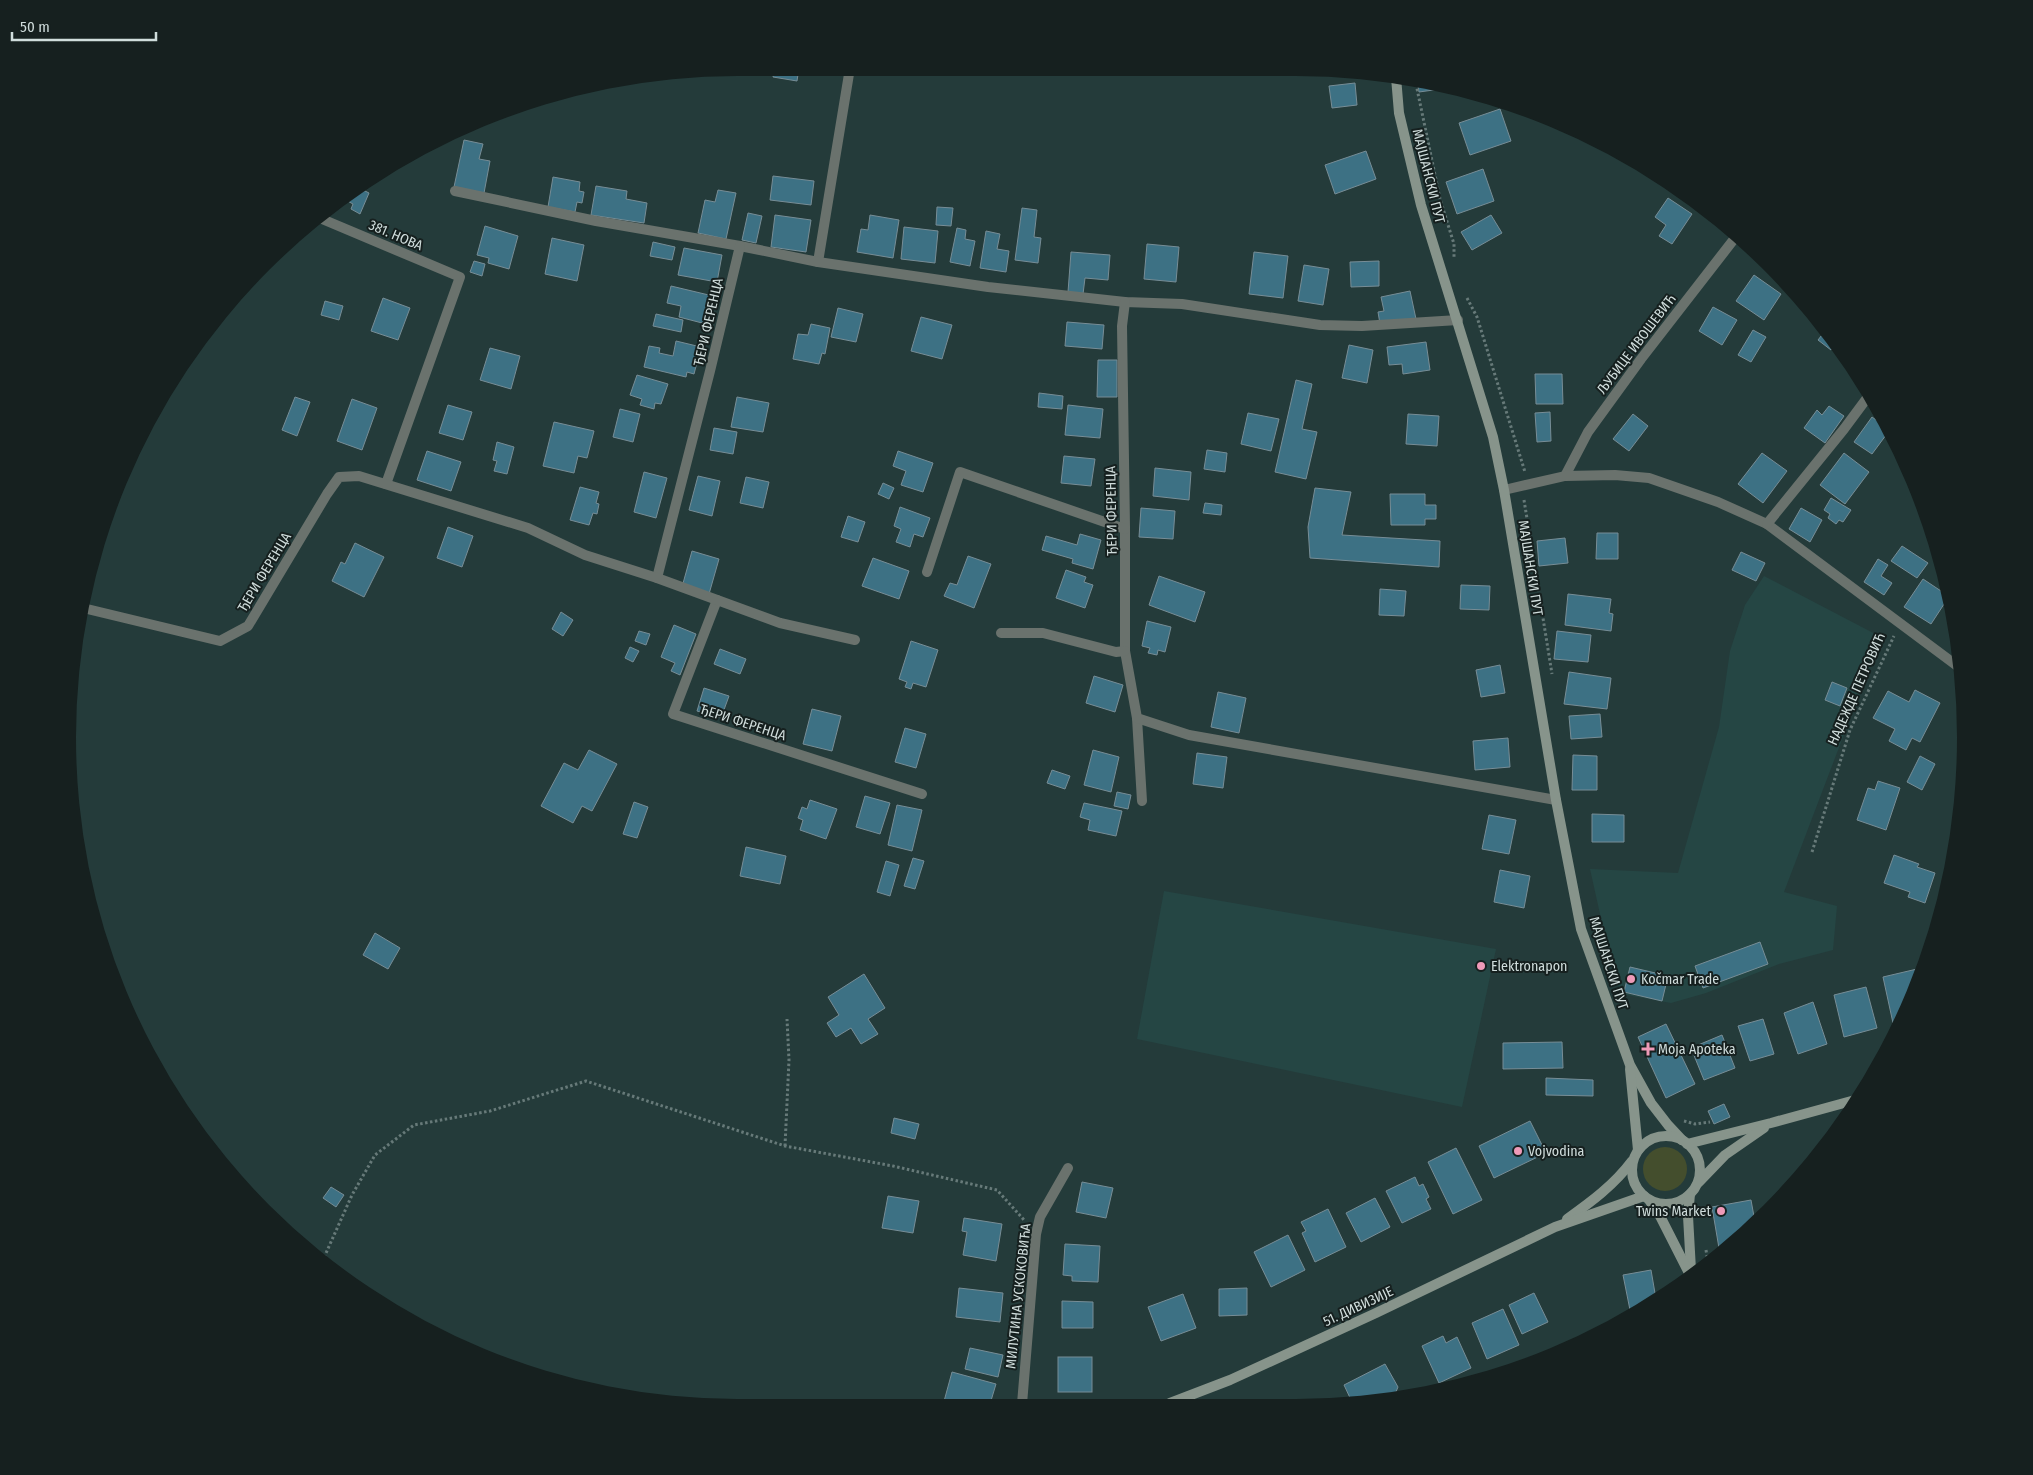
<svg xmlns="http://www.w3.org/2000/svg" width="2033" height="1475" font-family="'Fira Sans Condensed',sans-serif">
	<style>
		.built { fill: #254644 }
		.green { fill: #444e2d }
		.building { fill: #3d7184; stroke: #778d96 }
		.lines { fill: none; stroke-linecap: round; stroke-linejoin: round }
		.path { stroke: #677a79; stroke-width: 3; stroke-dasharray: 2.5 2.5; stroke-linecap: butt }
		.lane { stroke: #6a726d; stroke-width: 10 }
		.street { stroke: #6a726d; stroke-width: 10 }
		.secondary { stroke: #87948b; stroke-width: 10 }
		.poi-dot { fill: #ef9ab8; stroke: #16201f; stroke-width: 2 }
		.labels { text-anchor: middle; stroke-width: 4; stroke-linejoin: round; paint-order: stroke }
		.street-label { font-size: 14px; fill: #d0dddc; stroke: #16201f }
		.poi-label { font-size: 14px; fill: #d0dddc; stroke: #16201f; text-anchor: start }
	</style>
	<rect width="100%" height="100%" fill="#243b3a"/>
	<g class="built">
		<polygon points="1764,576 1881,637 1784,892 1837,906 1833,950 1779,964 1706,993 1671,1003 1621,994 1604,932 1590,869 1678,873 1719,727 1730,651 1745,605"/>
		<polygon points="1164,891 1496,949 1462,1107 1137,1039"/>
	</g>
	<circle class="green" cx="1665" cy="1169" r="22"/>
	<g class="building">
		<polygon points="775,68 799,68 797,81 773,77"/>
		<polygon points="1417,80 1426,80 1448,88 1419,92"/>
		<polygon points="1355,83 1357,105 1332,108 1329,86"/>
		<polygon points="1500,109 1511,141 1470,155 1459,123"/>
		<polygon points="464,140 483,144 479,159 490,161 484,193 454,187"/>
		<polygon points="1366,151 1376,179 1335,194 1325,165"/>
		<polygon points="1483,169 1494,201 1457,214 1446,182"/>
		<polygon points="773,176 814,181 811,205 770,200"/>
		<polygon points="553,177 580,182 579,191 584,192 582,203 577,202 575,212 548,207"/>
		<polygon points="596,186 627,191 626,199 647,203 644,223 591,215"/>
		<polygon points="357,187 369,193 360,214 351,209 353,204 344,199"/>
		<polygon points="718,190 736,193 726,239 698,233 705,200 715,202"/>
		<polygon points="1678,192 1702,209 1676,195"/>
		<polygon points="1668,198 1692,214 1672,244 1659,236 1666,225 1655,217"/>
		<polygon points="937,207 953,208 951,226 936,225"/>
		<polygon points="1022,208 1037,210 1034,237 1041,238 1038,263 1015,260"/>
		<polygon points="748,213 762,216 756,243 742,240"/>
		<polygon points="775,215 811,220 806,252 771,247"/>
		<polygon points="870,215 899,220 893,258 857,252 861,229 868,230"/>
		<polygon points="1491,215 1502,233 1472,250 1461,232"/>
		<polygon points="485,226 518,236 509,269 488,263 489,258 477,255"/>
		<polygon points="904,227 938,231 935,263 901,259"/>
		<polygon points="957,228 966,230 965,239 975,241 970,266 950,262"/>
		<polygon points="986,231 1000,234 997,249 1009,251 1006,272 980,268"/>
		<polygon points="552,238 584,245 577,281 545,274"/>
		<polygon points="653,242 675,247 672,260 650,256"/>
		<polygon points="1147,244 1179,247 1176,282 1144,279"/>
		<polygon points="684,248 722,255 717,282 678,275"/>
		<polygon points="1071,252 1110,255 1108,280 1085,278 1083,294 1068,292"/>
		<polygon points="1254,252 1288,256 1283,298 1249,294"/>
		<polygon points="474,261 485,264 482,276 470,272"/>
		<polygon points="1379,261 1379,286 1351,287 1350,262"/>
		<polygon points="1304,265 1329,269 1323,305 1298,301"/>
		<polygon points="1754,275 1781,294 1764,320 1736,301"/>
		<polygon points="671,286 713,296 706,324 679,317 681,306 667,303"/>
		<polygon points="1410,291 1416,319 1380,324 1378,312 1384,311 1381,297"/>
		<polygon points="383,298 410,308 398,340 371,331"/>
		<polygon points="325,301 343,306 339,320 321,315"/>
		<polygon points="1713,307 1737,320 1722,345 1699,331"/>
		<polygon points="838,308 863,314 856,342 831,337"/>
		<polygon points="656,314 683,320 681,332 653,326"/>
		<polygon points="921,317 952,325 942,359 911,351"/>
		<polygon points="1067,322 1104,325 1102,349 1065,346"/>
		<polygon points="811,324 830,328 825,354 822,353 819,364 793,359 798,334 808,335"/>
		<polygon points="1753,330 1766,337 1751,362 1738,355"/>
		<polygon points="1825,331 1835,346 1831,350 1818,340"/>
		<polygon points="676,341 701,347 694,374 687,372 686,377 644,367 649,346 660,348 659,353 673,356"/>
		<polygon points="1426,342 1430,370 1403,374 1402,364 1389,365 1387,347"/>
		<polygon points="1349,345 1373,350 1367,383 1342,378"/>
		<polygon points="490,348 520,356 511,389 480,380"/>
		<polygon points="1098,360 1117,360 1117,397 1097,397"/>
		<polygon points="1535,374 1562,374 1563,404 1536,404"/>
		<polygon points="637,375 668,384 661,404 655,403 654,409 640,405 642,399 630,395"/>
		<polygon points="1296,380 1312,384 1302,429 1317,432 1306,479 1275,472"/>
		<polygon points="1039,393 1063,396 1062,409 1038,407"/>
		<polygon points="295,397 310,402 297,436 282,430"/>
		<polygon points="737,397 769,403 763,432 731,427"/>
		<polygon points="352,399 377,408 362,450 337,441"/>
		<polygon points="448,405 472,412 463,440 439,433"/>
		<polygon points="1068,405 1103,409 1100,438 1065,435"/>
		<polygon points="1829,406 1844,416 1825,443 1804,428 1817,410 1822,415"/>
		<polygon points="620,409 640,414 633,442 613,437"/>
		<polygon points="1550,412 1551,441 1537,442 1535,413"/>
		<polygon points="1248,413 1279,419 1271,451 1241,444"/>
		<polygon points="1408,414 1439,416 1437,446 1406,444"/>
		<polygon points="1633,414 1648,426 1629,451 1613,439"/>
		<polygon points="1872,417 1887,428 1889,431 1872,454 1854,442"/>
		<polygon points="554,422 594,431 587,458 578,456 574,473 543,466"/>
		<polygon points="714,428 737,432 733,454 710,450"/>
		<polygon points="497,442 514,447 507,474 494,471 497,461 493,460"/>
		<polygon points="1207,450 1227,453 1225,472 1204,469"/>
		<polygon points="427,451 461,462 451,491 417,480"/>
		<polygon points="898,451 933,463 923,492 901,485 906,471 893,466"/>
		<polygon points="1762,453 1787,471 1763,503 1738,484"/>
		<polygon points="1844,453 1869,472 1845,504 1820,485"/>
		<polygon points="1064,456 1095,459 1091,486 1061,483"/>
		<polygon points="1155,468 1191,472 1189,500 1153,496"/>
		<polygon points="644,472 667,478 656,518 634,512"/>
		<polygon points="698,476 720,481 712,516 689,510"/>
		<polygon points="746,477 769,482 763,508 740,503"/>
		<polygon points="883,483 894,488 889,499 878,494"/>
		<polygon points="580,487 599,492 596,503 599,504 597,514 593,513 589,525 570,520"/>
		<polygon points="1315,488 1351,492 1342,535 1440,541 1439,567 1310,558 1308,527"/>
		<polygon points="1390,494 1425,494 1425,505 1436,505 1436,519 1425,519 1425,525 1391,525"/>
		<polygon points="1831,498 1851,510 1843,522 1839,520 1836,524 1828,518 1830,514 1824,510"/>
		<polygon points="1205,503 1222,505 1221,515 1203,513"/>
		<polygon points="900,507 930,518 923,537 914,534 910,547 896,542 901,529 894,526"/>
		<polygon points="1141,508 1175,511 1173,539 1139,537"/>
		<polygon points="1801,508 1822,520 1810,542 1789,529"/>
		<polygon points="848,516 865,522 858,542 841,537"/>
		<polygon points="448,527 473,536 462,567 437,558"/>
		<polygon points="1597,533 1618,533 1618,559 1596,559"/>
		<polygon points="1080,534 1101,540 1093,569 1072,563 1073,559 1042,550 1046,536 1077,545"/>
		<polygon points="1565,538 1568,563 1539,566 1537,541"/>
		<polygon points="355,543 384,557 364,597 332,581 341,562 345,564"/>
		<polygon points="1902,546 1928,563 1917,578 1891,561"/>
		<polygon points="692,551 719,559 709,594 682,587"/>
		<polygon points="1741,552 1765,563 1756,581 1732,570"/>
		<polygon points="968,556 991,564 974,608 944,596 950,583 957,585"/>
		<polygon points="873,558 909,571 899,599 862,586"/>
		<polygon points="1878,559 1888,565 1881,576 1892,583 1884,595 1864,582"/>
		<polygon points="1066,570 1086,577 1084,582 1093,585 1085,608 1056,598"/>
		<polygon points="1159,576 1205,592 1195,622 1149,605"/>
		<polygon points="1923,579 1947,595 1948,598 1931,624 1904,607"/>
		<polygon points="1461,585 1490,586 1489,610 1460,609"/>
		<polygon points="1380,589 1406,591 1404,616 1379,615"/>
		<polygon points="1568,594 1611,599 1609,613 1613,614 1611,631 1565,625"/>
		<polygon points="561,612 573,620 563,636 552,629"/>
		<polygon points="1147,621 1171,627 1165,652 1158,650 1157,655 1148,653 1150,648 1142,646"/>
		<polygon points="674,625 696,634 680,675 671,671 675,663 661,657"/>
		<polygon points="639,631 650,634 646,645 635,641"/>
		<polygon points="1557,631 1591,635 1588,662 1554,659"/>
		<polygon points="911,641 938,650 926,687 913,683 911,689 905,687 907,682 899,679"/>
		<polygon points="630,647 639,651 633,662 625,658"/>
		<polygon points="720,649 746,659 740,674 714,664"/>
		<polygon points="1500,665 1505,693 1481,697 1476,670"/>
		<polygon points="1569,672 1611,678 1607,709 1564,704"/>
		<polygon points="1094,676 1123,685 1115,712 1086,703"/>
		<polygon points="1832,682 1847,688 1840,706 1825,700"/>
		<polygon points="704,688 729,696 721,718 697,711"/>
		<polygon points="1915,690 1940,703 1920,742 1912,738 1906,750 1889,741 1895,729 1873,718 1888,691 1909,702"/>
		<polygon points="1218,692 1246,698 1239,733 1211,727"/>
		<polygon points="812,709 841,716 832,751 803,744"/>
		<polygon points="1600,714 1602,737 1571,739 1569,716"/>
		<polygon points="905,728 926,734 916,768 895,762"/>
		<polygon points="1508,738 1510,767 1475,770 1473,741"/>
		<polygon points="589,750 617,764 592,811 582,806 573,823 541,806 564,763 578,770"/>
		<polygon points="1093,750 1119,757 1111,792 1084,785"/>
		<polygon points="1197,753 1227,757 1223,788 1193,784"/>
		<polygon points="1573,755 1597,756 1597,790 1572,790"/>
		<polygon points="1920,756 1935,764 1922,790 1907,782"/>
		<polygon points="1052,770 1070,776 1065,789 1047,783"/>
		<polygon points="1878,781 1900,788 1886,830 1857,820 1868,788 1875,790"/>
		<polygon points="1117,792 1131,795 1128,809 1114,806"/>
		<polygon points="865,796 890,803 880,834 856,827"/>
		<polygon points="810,800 837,809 826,839 800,830 803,820 798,818 802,807 807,809"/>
		<polygon points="634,802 648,807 637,838 623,834"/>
		<polygon points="1084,803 1122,811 1116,836 1088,830 1090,820 1080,817"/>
		<polygon points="897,805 922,810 912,851 888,845"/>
		<polygon points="1592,814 1624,815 1624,842 1592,842"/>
		<polygon points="1489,815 1516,820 1509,854 1482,849"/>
		<polygon points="746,847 786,856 780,884 740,876"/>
		<polygon points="1894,855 1919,864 1917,867 1935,873 1925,903 1908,897 1910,892 1884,883"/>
		<polygon points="913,858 924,861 915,889 904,886"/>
		<polygon points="886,861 899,865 890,896 877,892"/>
		<polygon points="1500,870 1530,876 1524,908 1494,902"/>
		<polygon points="375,933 400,948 388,969 363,955"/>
		<polygon points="1760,942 1768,964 1703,988 1695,966"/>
		<polygon points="1630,967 1668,976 1662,1001 1624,992"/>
		<polygon points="1917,969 1918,976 1901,1022 1893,1023 1883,977"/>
		<polygon points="864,974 885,1008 868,1019 878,1034 861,1044 851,1028 836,1037 827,1023 839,1015 828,997"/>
		<polygon points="1866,987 1877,1028 1844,1037 1834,995"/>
		<polygon points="1813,1002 1827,1044 1798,1054 1784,1013"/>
		<polygon points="1763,1019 1774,1054 1750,1061 1738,1026"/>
		<polygon points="1666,1024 1695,1084 1666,1098 1638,1037"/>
		<polygon points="1722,1035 1735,1068 1704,1080 1691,1048"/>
		<polygon points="1562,1042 1563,1068 1503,1069 1503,1043"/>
		<polygon points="1546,1078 1593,1080 1593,1096 1546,1095"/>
		<polygon points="1724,1104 1730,1117 1714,1124 1708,1111"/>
		<polygon points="894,1118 919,1124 915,1139 891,1133"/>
		<polygon points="1530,1121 1546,1153 1494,1178 1479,1146"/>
		<polygon points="1456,1148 1482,1200 1453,1214 1428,1162"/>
		<polygon points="1415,1177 1419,1186 1423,1184 1429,1197 1426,1199 1431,1209 1402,1223 1386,1191"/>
		<polygon points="1082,1182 1113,1188 1106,1218 1076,1212"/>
		<polygon points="331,1187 344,1195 336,1207 323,1198"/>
		<polygon points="888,1196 919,1201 913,1233 882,1228"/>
		<polygon points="1375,1198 1390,1227 1361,1242 1346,1213"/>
		<polygon points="1751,1200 1755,1222 1737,1241 1720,1254 1712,1207"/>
		<polygon points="1328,1209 1346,1247 1315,1262 1302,1233 1306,1231 1301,1222"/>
		<polygon points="964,1218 1002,1224 996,1261 963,1255 967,1232 962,1231"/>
		<polygon points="1288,1235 1305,1270 1271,1287 1254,1252"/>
		<polygon points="1065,1244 1100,1246 1098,1282 1072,1281 1072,1276 1063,1275"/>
		<polygon points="1651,1270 1656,1299 1645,1308 1630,1310 1623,1275"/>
		<polygon points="959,1288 1003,1293 1000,1322 956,1317"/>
		<polygon points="1247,1288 1247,1315 1219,1316 1219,1289"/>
		<polygon points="1534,1293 1548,1322 1522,1334 1509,1305"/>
		<polygon points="1183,1294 1196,1328 1161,1341 1148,1307"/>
		<polygon points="1062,1301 1093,1302 1093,1328 1062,1328"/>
		<polygon points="1503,1309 1519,1345 1487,1359 1472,1323"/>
		<polygon points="1443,1336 1446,1343 1457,1337 1471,1368 1439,1383 1422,1346"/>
		<polygon points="970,1348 1003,1355 998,1377 965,1369"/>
		<rect x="1058" y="1357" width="34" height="35"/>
		<polygon points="1385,1364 1398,1387 1393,1399 1383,1402 1352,1402 1344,1385"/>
		<polygon points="952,1372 996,1384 990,1404 943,1405"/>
	</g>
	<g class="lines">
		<g class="path">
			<polyline points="1415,79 1440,199 1454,244 1454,259"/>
			<polyline points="1467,298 1477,317 1525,472"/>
			<polyline points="1524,500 1552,674"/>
			<polyline points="1812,852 1850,730 1894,636"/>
			<polyline points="1684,1121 1695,1124 1710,1122"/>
			<polyline points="785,1146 789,1060 787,1019"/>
			<polyline points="1706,1250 1708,1262"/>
			<polyline points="322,1262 352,1195 375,1155 414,1125 490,1111 586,1081 785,1146 893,1166 997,1190 1025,1221"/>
		</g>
		<g class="lane">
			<polyline points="818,262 850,68"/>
			<polyline points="1137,718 1142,801"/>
		</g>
		<g class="street">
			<polyline points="455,191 596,221 740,246 818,262 988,287 1125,302 1182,304 1320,325 1362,326 1458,320"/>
			<polyline points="322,219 460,277 386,484"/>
			<polyline points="1125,302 1122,326 1125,527 1125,651 1137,718 1189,735 1556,800"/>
			<polyline points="1565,476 1588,432 1641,359 1738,234"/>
			<polyline points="1504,490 1565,476 1615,475 1649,478 1718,502 1767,524 1960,668"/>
			<polyline points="1767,524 1844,429 1870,394"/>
			<polyline points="927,572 960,472 1125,529"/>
			<polyline points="657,578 710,371 740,246"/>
			<polyline points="717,600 673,714 922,794"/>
			<polyline points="83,608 220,641 248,626 327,494 339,477 359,476 528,528 585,555 657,578 780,623 855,640"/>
			<polyline points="1001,633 1043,633 1116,652 1125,651"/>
			<polyline points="1022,1404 1036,1234 1040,1217 1068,1168"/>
		</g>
		<g class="secondary">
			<polyline points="1396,77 1399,113 1421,205 1493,437 1504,490 1556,800 1581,929 1630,1065 1651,1103 1668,1125 1682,1140"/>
			<polyline points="1630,1069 1638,1150"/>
			<circle cx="1666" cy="1170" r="34"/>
			<polyline points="1687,1144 1771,1123 1855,1100"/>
			<polyline points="1699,1182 1725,1155 1764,1128"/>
			<polyline points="1690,1194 1688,1216 1691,1270"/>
			<polyline points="1649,1200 1660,1216 1690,1275"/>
			<path d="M1567,1219C1591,1202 1614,1185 1632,1161"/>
			<polyline points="1170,1403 1230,1380 1376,1313 1555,1227 1644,1196"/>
		</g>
	</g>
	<g class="poi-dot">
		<circle cx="1481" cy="966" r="5"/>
		<circle cx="1631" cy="979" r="5"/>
		<path d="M1645.5 1041.5h5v5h5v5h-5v5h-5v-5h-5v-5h5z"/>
		<circle cx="1518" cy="1151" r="5"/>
		<circle cx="1721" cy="1211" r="5"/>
	</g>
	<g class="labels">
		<g class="street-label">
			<text transform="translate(1429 176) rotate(76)" y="5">МАЈШАНСКИ ПУТ</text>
			<text transform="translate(396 235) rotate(23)" y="5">381. НОВА</text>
			<text transform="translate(708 322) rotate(-77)" y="5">ЂЕРИ ФЕРЕНЦА</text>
			<text transform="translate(1636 344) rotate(-53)" y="5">ЉУБИЦЕ ИВОШЕВИЋ</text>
			<text transform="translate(1111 511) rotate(-91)" y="5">ЂЕРИ ФЕРЕНЦА</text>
			<text transform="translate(1531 568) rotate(81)" y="5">МАЈШАНСКИ ПУТ</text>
			<text transform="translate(264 572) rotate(-59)" y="5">ЂЕРИ ФЕРЕНЦА</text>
			<text transform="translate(1856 689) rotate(-66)" y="5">НАДЕЖДЕ ПЕТРОВИЋ</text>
			<text transform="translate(743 722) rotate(18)" y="5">ЂЕРИ ФЕРЕНЦА</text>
			<text transform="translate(1609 963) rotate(72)" y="5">МАЈШАНСКИ ПУТ</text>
			<text transform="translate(1018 1296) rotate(-84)" y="5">МИЛУТИНА УСКОКОВИЋА</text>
			<text transform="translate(1358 1306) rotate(-25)" y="5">51. ДИВИЗИЈЕ</text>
		</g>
		<g class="poi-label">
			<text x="1491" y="971">Elektronapon</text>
			<text x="1641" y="984">Kočmar Trade</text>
			<text x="1658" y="1054">Moja Apoteka</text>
			<text x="1528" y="1156">Vojvodina</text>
			<text x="1711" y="1216" text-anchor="end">Twins Market</text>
		</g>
	</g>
	<path d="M0 0H2033V1475H0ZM737 76H1296A661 661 0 0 1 1957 737V738A661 661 0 0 1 1296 1399H737A661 661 0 0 1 76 738V737A661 661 0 0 1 737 76Z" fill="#16201f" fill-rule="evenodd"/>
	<path d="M12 32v8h144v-8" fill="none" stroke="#d0dddc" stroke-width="2.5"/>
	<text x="20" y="32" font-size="15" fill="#d0dddc" stroke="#16201f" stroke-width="4" paint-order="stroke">50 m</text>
</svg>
